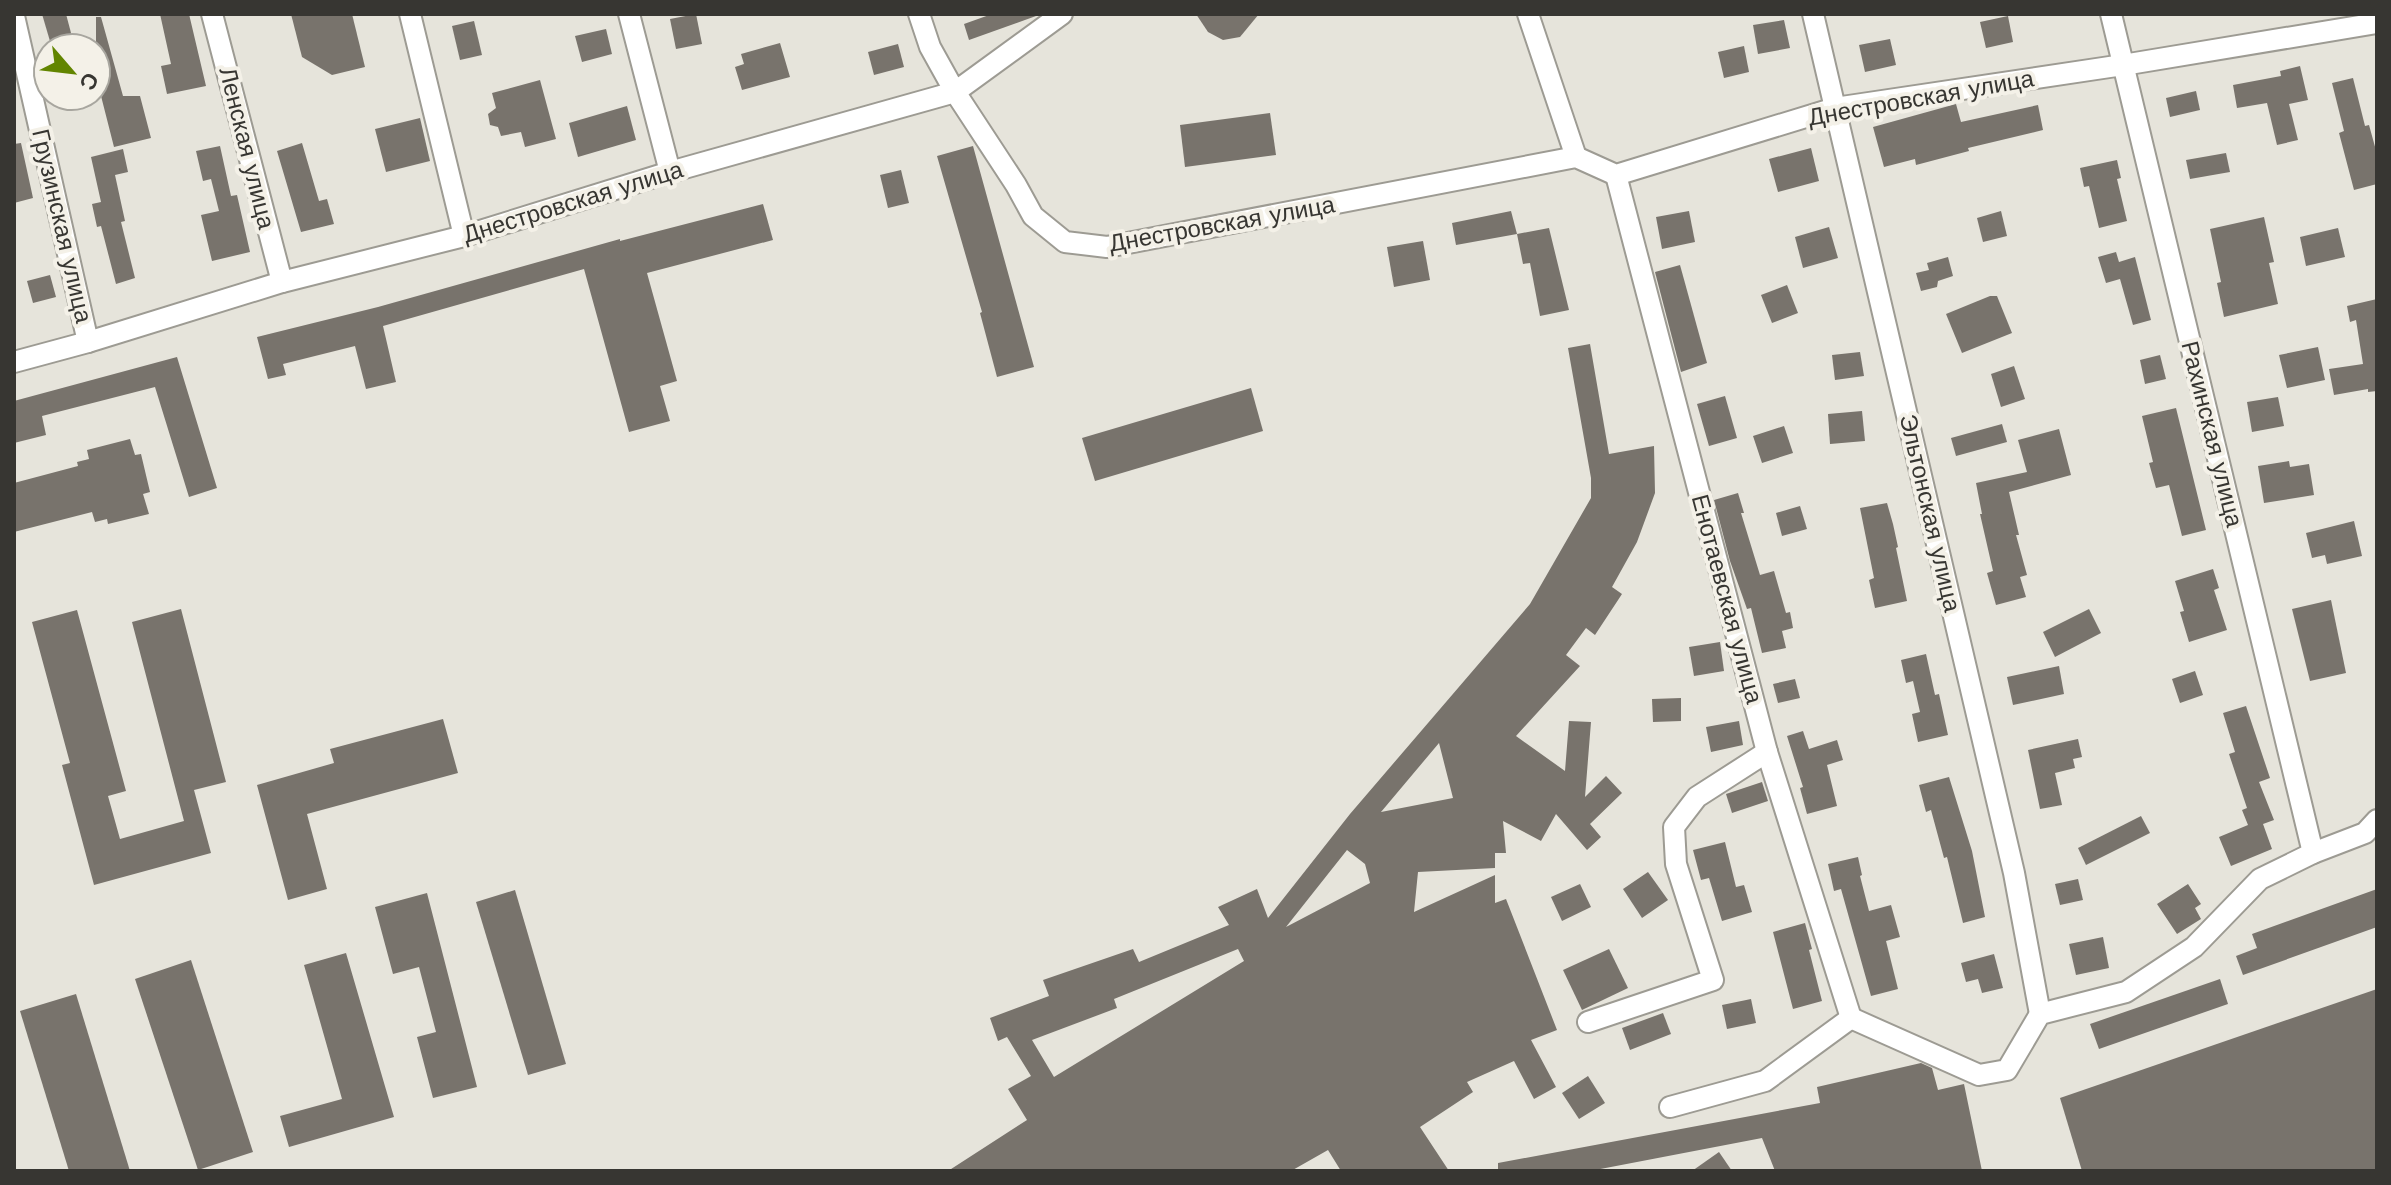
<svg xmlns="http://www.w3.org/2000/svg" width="2391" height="1185" font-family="'Work Sans',sans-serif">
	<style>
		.building { fill: #78736c; fill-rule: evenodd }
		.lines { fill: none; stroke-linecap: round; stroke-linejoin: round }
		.minor-casing { stroke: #9d9b93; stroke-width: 24 }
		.minor { stroke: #fff; stroke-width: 20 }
		.labels { text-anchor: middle; stroke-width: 8; stroke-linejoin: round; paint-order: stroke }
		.street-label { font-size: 24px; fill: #373632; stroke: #f4f1e8 }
	</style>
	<rect width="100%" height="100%" fill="#e6e4db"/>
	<g class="building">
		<polygon points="42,14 66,14 75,48 52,48"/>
		<polygon points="160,14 189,14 206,86 167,94 161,66 171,64"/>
		<polygon points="291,14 352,14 365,67 332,75 302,57"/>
		<polygon points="696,14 702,44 676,49 670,19"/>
		<polygon points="992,14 1036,14 1036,16 969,40 964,24"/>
		<polygon points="1196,14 1259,14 1240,37 1223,40 1208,32"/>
		<polygon points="2008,16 2013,42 1986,48 1980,22"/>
		<polygon points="96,17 101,17 123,96 140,96 151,138 114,147 100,92 96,93"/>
		<polygon points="1784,20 1790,48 1758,54 1753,25"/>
		<polygon points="474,21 482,55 460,60 452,26"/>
		<polygon points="606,29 612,54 582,62 575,36"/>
		<polygon points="1890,39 1896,65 1865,72 1859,45"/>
		<polygon points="780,43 790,77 742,90 735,67 744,64 741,54"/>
		<polygon points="898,44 904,67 874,75 868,52"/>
		<polygon points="1744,46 1749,72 1724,78 1718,52"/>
		<polygon points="2300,66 2308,100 2289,104 2298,140 2277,145 2267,103 2237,108 2233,85 2281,76 2280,71"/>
		<polygon points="2353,78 2365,126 2369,125 2377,154 2377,184 2354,190 2339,133 2344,131 2332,83"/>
		<polygon points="540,80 556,139 525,147 521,132 501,136 498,127 490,125 488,114 496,108 492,93"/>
		<polygon points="2196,91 2200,110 2170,117 2166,98"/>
		<polygon points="1956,104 1961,122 2038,105 2043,130 1968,148 1969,151 1916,165 1915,159 1884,167 1873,127"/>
		<polygon points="627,106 636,140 578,157 569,123"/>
		<polygon points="1270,113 1276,155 1185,167 1180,125"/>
		<polygon points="420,118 430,161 386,172 375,129"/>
		<polygon points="21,143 33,198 14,203 14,144"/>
		<polygon points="302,143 319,201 327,199 334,224 301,232 277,151"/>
		<polygon points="220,146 231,196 237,195 250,252 212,261 201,215 219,211 211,179 203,181 196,151"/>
		<polygon points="973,146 1034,367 997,377 980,313 982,312 937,156"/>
		<polygon points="1811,148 1819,181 1778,192 1769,159"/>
		<polygon points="123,149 128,172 115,175 125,221 121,222 135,278 116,284 101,226 97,227 92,204 101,202 91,157"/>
		<polygon points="2226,153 2230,172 2190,179 2186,160"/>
		<polygon points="2117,160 2121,178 2117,179 2127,221 2099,228 2089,186 2084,187 2080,168"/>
		<polygon points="901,170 909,203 888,208 880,175"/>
		<polygon points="763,204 773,240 647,273 677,381 660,386 670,421 629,432 584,269 383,326 396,382 366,389 355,346 283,364 286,375 268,379 257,337 378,307 620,239 620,241"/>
		<polygon points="1511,211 1517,234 1456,245 1452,223"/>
		<polygon points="1689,211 1695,242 1662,249 1656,217"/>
		<polygon points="2001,211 2007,236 1983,242 1977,218"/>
		<polygon points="2264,217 2274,262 2269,263 2278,304 2224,317 2217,283 2221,282 2210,229"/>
		<polygon points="1829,227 1838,258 1803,268 1795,237"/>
		<polygon points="1549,228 1569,310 1540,316 1530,263 1523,264 1517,234"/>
		<polygon points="2338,228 2345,257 2306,266 2300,237"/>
		<polygon points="1423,241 1430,280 1394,287 1387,247"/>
		<polygon points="2116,252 2119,262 2135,257 2151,320 2133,325 2120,279 2106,283 2098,257"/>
		<polygon points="1948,257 1953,276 1938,281 1937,287 1921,291 1916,273 1929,270 1927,263"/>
		<polygon points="1680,265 1707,363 1681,372 1655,272"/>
		<polygon points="50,275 56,297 33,303 27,281"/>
		<polygon points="1787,285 1798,313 1772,323 1761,295"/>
		<polygon points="1990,296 1997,296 2012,333 1962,353 1946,314"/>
		<polygon points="2377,299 2377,391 2368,392 2368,389 2334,395 2329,369 2363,364 2356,320 2350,322 2347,306"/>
		<path d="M1590,344L1609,454L1654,446L1655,493L1637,542L1612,587L1622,594L1595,635L1586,628L1566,655L1580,666L1516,736L1565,771L1569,721L1591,722L1585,797L1606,776L1622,793L1590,824L1601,837L1587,850L1556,814L1541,841L1503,821L1506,853H1495V868L1418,872L1414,912L1495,875V903L1506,899L1557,1030L1531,1040L1556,1087L1534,1099L1514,1061L1467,1082L1473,1092L1420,1127L1449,1171H1341L1328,1150L1291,1171H948L1027,1120L1008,1089L1031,1076L1007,1037L998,1041L990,1018L1049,996L1043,980L1133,949L1139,962L1229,925L1218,907L1257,889L1268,918L1350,814L1530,604L1591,498V478L1568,348ZM1439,743L1453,798L1381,812ZM1347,850L1365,864L1370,883L1286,927ZM1238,949L1244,961L1054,1077L1032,1040L1117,1008L1114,999Z"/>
		<polygon points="2318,347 2325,380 2287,388 2279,355"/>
		<polygon points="1860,352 1864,376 1835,380 1832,355"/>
		<polygon points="2160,355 2166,379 2145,384 2140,360"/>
		<polygon points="177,357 217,488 189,497 155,387 42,416 46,435 14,443 14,401"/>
		<polygon points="2014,366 2025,399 2001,407 1991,374"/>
		<polygon points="1251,388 1263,431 1095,481 1082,438"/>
		<polygon points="1725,396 1737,438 1709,446 1697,404"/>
		<polygon points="2278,397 2284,426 2252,432 2247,402"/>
		<polygon points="2176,408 2206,530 2182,536 2169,485 2156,488 2149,463 2153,462 2142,416"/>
		<polygon points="1862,411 1865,441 1830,444 1828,414"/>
		<polygon points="2002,424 2007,442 1956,456 1951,438"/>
		<polygon points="1784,426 1793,453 1762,463 1753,436"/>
		<polygon points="2059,429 2071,475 2009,492 2019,535 2016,535 2027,575 2020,577 2026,597 1996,605 1987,573 1993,571 1980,514 1982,514 1976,483 2027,472 2018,440"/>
		<polygon points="130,439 135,455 141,454 150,492 143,494 149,514 108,524 107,519 95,522 92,512 14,532 14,483 78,466 77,462 89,459 87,450"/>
		<polygon points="2289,461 2290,467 2309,464 2314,495 2264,503 2258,466"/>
		<polygon points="1738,493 1744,513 1741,513 1760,575 1774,571 1786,613 1790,612 1793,628 1782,631 1786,648 1762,653 1751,608 1747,609 1730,561 1714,500"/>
		<polygon points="1887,503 1893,524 1898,547 1896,548 1907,601 1875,608 1869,580 1874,578 1860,508"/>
		<polygon points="1800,506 1807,529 1782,536 1776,513"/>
		<polygon points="2354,521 2362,556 2327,564 2325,555 2312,558 2306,533"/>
		<polygon points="2213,569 2219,588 2214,590 2227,630 2189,642 2180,612 2184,611 2175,581"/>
		<polygon points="2331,600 2346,673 2310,681 2292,609"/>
		<polygon points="181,609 226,782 194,790 211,853 94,885 62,765 70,763 32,622 77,610 126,791 108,796 120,839 184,821 132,622"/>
		<polygon points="2089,609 2101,633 2055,657 2043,632"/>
		<polygon points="1720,642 1724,671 1694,676 1689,647"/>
		<polygon points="1926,654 1935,695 1939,694 1948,735 1918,742 1912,714 1920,712 1913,681 1906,683 1901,660"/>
		<polygon points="2059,666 2064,694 2013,705 2007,677"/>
		<polygon points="2195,671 2203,695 2180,703 2172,679"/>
		<polygon points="1795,679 1800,698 1778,703 1773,684"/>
		<polygon points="1681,698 1681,721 1653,722 1652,699"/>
		<polygon points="2246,706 2270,778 2259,782 2274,820 2263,824 2272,849 2231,866 2219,837 2248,825 2242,810 2247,808 2229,754 2235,752 2223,713"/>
		<polygon points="443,719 458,773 307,814 327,889 288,900 257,785 334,763 330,749"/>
		<polygon points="1739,721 1743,745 1711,752 1706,727"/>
		<polygon points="1803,731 1809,749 1837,740 1843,760 1827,765 1837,806 1807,814 1800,788 1803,787 1787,736"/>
		<polygon points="2078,739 2082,757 2073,759 2075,768 2055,773 2062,805 2040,809 2028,750"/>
		<polygon points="1949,777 1972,851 1985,917 1963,923 1947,857 1944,858 1931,810 1926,812 1919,785"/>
		<polygon points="1762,782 1768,801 1732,813 1726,794"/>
		<polygon points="2141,816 2150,833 2086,865 2078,848"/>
		<polygon points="1725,842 1736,887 1744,885 1752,912 1722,921 1709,878 1701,880 1693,850"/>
		<polygon points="1858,857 1862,875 1860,876 1869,911 1891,905 1900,937 1886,941 1898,989 1871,996 1841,889 1834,891 1828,864"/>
		<polygon points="1648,872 1668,900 1642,918 1623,889"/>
		<polygon points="2078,879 2083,900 2060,905 2055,884"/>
		<polygon points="1580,884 1591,907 1562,921 1551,897"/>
		<polygon points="2188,884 2201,904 2195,908 2201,919 2177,934 2157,904"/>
		<polygon points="2377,889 2377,927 2243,975 2236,956 2257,948 2252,934"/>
		<polygon points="515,890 566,1064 528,1075 476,902"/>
		<polygon points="427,893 477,1087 433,1098 417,1037 436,1032 419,967 393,974 375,907"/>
		<polygon points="1805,923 1812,949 1809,950 1822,1001 1793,1009 1773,932"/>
		<polygon points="2103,937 2109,968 2076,975 2069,944"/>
		<polygon points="1609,949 1628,988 1582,1010 1563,970"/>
		<polygon points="346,953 394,1117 289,1147 280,1116 342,1099 304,965"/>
		<polygon points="1994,954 2003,988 1982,993 1978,979 1966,982 1961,963"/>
		<polygon points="191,960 253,1152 198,1170 135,979"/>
		<polygon points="2220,979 2228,1004 2099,1049 2090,1024"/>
		<polygon points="2377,989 2377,1171 2082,1171 2060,1098"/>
		<polygon points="76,994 130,1171 69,1171 20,1011"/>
		<polygon points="1751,999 1756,1023 1727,1029 1722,1005"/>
		<polygon points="1663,1013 1671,1034 1630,1050 1622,1028"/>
		<polygon points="1921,1063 1932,1068 1938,1090 1964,1084 1982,1171 1775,1171 1762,1138 1590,1171 1498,1171 1498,1163 1820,1103 1817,1087"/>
		<polygon points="1588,1076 1605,1103 1579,1119 1562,1093"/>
		<polygon points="1719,1152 1732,1171 1692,1171"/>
	</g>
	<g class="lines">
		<g class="minor-casing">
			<g id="minor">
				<polyline points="212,14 282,282"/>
				<polyline points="410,14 464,236"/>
				<polyline points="629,14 670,172"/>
				<polyline points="919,14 930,47 955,92 1062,14"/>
				<polyline points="1528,14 1576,157"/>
				<polyline points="1813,14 2014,873 2040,1014"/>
				<polyline points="2111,14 2313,853"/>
				<polyline points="14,16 88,342"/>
				<polyline points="1616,175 1767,752 1851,1018"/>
				<polyline points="14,362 88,342 282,282 464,236 670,172 955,92 1016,185 1033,216 1065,242 1107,247 1576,157 1616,175 1835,108 2123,65 2377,23"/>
				<polyline points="1851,1018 1979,1075 2007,1070 2040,1014 2126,992 2194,947 2260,879 2313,853 2365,833 2377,820"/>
				<polyline points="1588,1022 1713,980 1676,864 1674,827 1697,797 1767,752"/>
				<polyline points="1670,1107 1765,1081 1851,1018"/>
			</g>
		</g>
		<use href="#minor" class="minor"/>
	</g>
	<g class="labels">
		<g class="street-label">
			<text transform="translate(1921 98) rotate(-10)" y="8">Днестровская улица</text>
			<text transform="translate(247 148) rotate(76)" y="8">Ленская улица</text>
			<text transform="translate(573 202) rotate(-17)" y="8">Днестровская улица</text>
			<text transform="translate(1222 224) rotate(-10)" y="8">Днестровская улица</text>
			<text transform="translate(62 226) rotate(77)" y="8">Грузинская улица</text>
			<text transform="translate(2212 434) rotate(76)" y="8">Рахинская улица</text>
			<text transform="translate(1930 513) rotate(77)" y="8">Эльтонская улица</text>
			<text transform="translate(1727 599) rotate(75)" y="8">Енотаевская улица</text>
		</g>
	</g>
	<rect width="2391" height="1185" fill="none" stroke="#373632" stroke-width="32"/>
	<g transform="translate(72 72) rotate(118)"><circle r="38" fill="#f4f1e8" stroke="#a8a69f" stroke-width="2"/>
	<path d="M0-6L14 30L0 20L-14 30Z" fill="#628500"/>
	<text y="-12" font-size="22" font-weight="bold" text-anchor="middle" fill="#373632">С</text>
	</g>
</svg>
